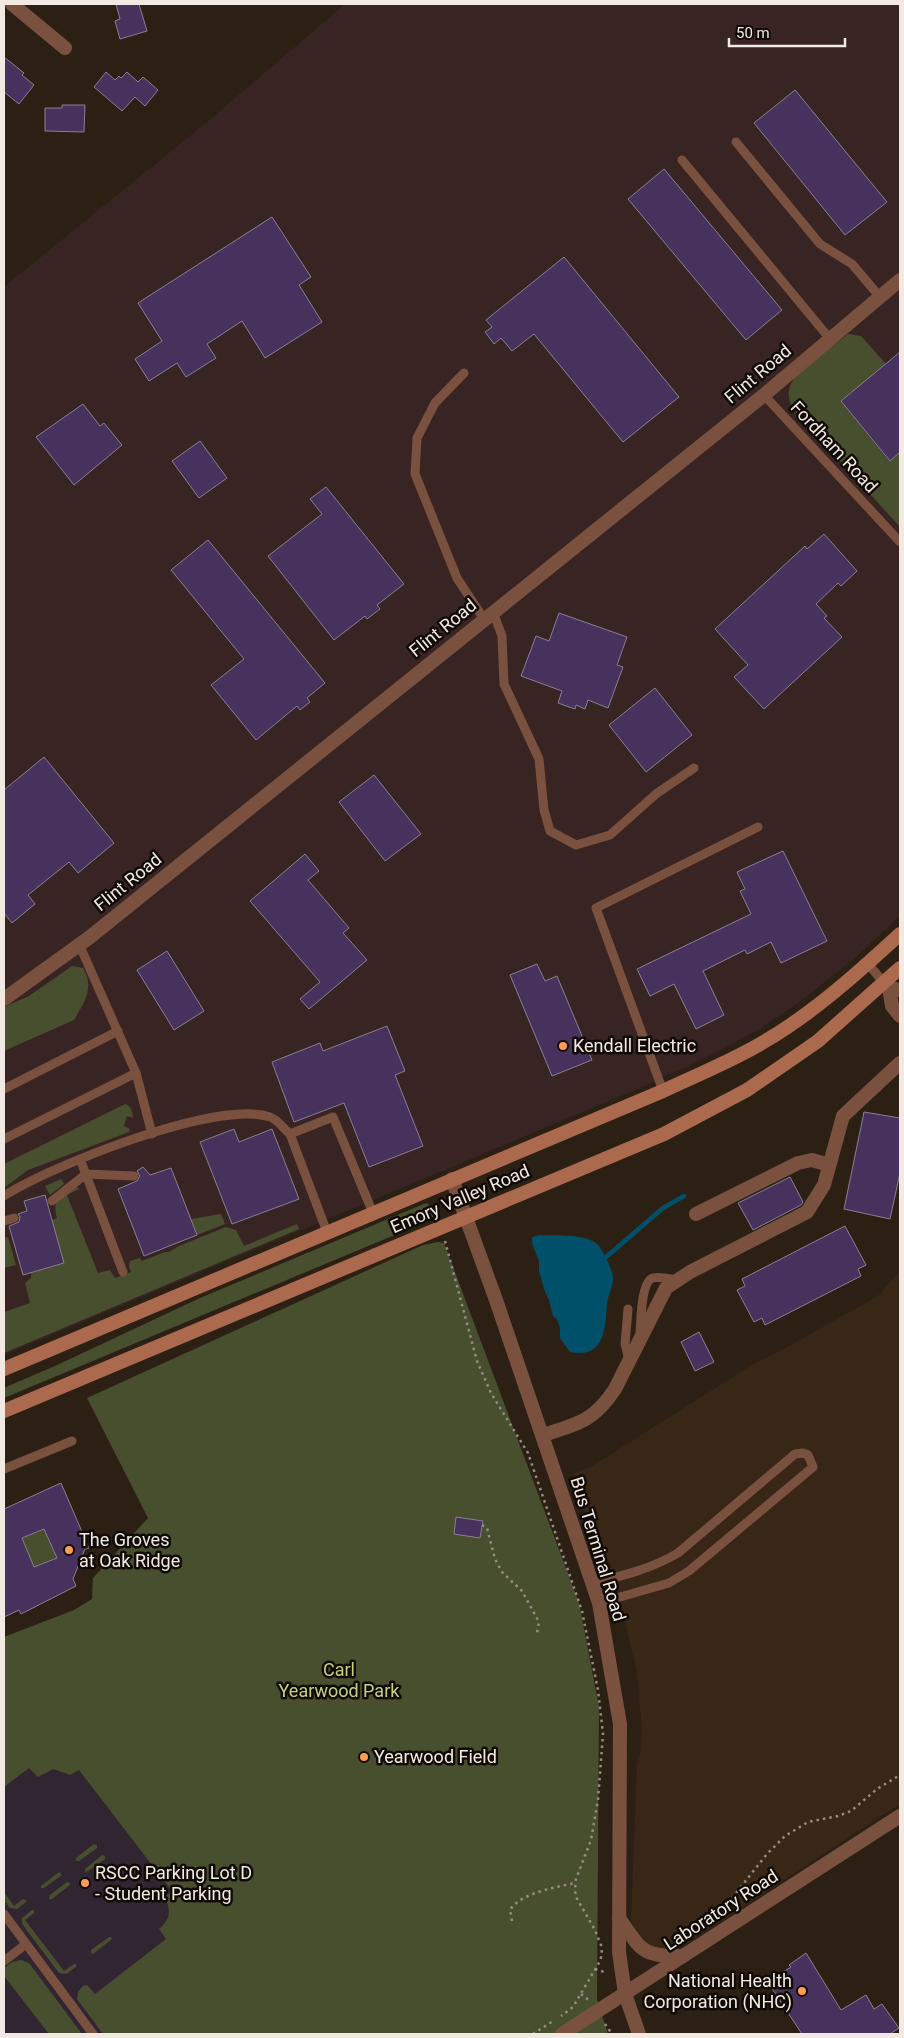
<svg xmlns="http://www.w3.org/2000/svg" width="904" height="2038" font-family="Roboto,sans-serif">
	<style>
		.built { fill: #382617 }
		.industrial { fill: #382423 }
		.education { fill: #322532 }
		.green { fill: #484f2e }
		.water { fill: #015069 }
		.lines { fill: none; stroke-linecap: round; stroke-linejoin: round }
		.stream { stroke: #015069; stroke-width: 4.5 }
		.building { fill: #47325e; stroke: #878091; fill-rule: evenodd }
		.path { stroke: #978c83; stroke-width: 2.5; stroke-dasharray: 2.5 4; stroke-linecap: butt }
		.service { stroke: #7a513f; stroke-width: 9 }
		.minor { stroke: #7a513f; stroke-width: 14 }
		.tertiary { stroke: #7a513f; stroke-width: 14 }
		.secondary { stroke: #ab694e; stroke-width: 14 }
		.poi-dot { fill: #fd9c56; stroke: #100b07; stroke-width: 2 }
		.labels { text-anchor: middle; stroke-width: 5; stroke-linejoin: round; paint-order: stroke }
		.street-label { font-size: 18px; fill: #f2e9e2; stroke: #100b07 }
		.poi-label { font-size: 18px; fill: #f2e9e2; stroke: #100b07; text-anchor: start }
		.park-label { font-size: 18px; fill: #c2d280; stroke: #100b07 }
	</style>
	<rect width="100%" height="100%" fill="#2c2015"/>
	<polygon class="built" points="900,1268 900,1804 689,1942 671,1950 653,1950 636,1933 631,1918 637,1765 640,1754 642,1732 637,1672 610,1563 602,1551 597,1548 573,1473 589,1468 750,1366 791,1345 878,1296 898,1273"/>
	<polygon class="industrial" points="345,4 900,4 900,916 851,961 797,1004 758,1030 705,1058 647,1085 4,1355 4,287 207,122"/>
	<polygon class="education" points="4,1662 287,2034 4,2034"/>
	<g class="green">
		<path d="M848,334L861,336L886,364L841,401L889,461L900,452V527L793,409C788,400 787,391 792,382C798,369 836,344 848,334Z"/>
		<path d="M72,966L83,968C95,987 84,1003 74,1020L4,1051V1007L29,996Z"/>
		<path d="M125,1104C131,1105 133,1113 133,1118L127,1116L124,1126L130,1129L129,1132L28,1170L4,1188V1164Z"/>
		<polygon points="61,1179 64,1184 50,1195 45,1186"/>
		<path d="M76,1185L79,1189L67,1195L98,1273L110,1270L115,1278L131,1272L129,1266L130,1261L140,1258L142,1261L165,1252H169L179,1246L226,1227L236,1230L244,1246L297,1224L299,1229L4,1353V1312L30,1303L25,1283L31,1278V1273L64,1263L52,1220L57,1218C51,1198 62,1197 76,1185Z"/>
		<polygon points="426,1203 430,1205 434,1215 433,1219 4,1398 4,1388 6,1387 55,1366 200,1298"/>
		<polygon points="221,1214 225,1224 197,1235 191,1219"/>
		<polygon points="8,1237 16,1265 4,1268 4,1238"/>
		<path d="M438,1242L444,1243L579,1603L599,1707L597,1999L608,2034H103L77,1999L78,1992L83,1986L87,1985L95,1994L166,1939L159,1929C171,1918 171,1912 165,1897L172,1891L79,1770L70,1775L53,1769L38,1777L29,1768L4,1787V1637L74,1610L92,1599L93,1578L148,1518L87,1398L423,1245Z"/>
		<polygon points="44,1529 57,1558 34,1567 22,1538"/>
		<polygon points="94,1844 97,1845 97,1848 79,1861 76,1861 76,1858"/>
		<polygon points="102,1855 105,1856 105,1859 88,1871 85,1872 85,1869"/>
		<polygon points="59,1872 62,1875 44,1888 41,1888 41,1886"/>
		<polygon points="67,1882 70,1883 70,1885 52,1899 49,1899 50,1895"/>
		<polygon points="4,1892 14,1906 23,1899 27,1901 17,1909 10,1908 4,1900"/>
		<polygon points="32,1910 34,1910 34,1913 25,1920 64,1971 74,1964 76,1964 76,1967 66,1974 59,1973 22,1924 22,1918"/>
		<polygon points="109,1937 111,1937 112,1939 93,1954 91,1953 91,1950"/>
		<polygon points="21,1960 29,1963 82,2034 49,2034 4,1976 4,1968 12,1962"/>
	</g>
	<path class="water" d="M539,1235C556,1236 581,1233 596,1243C602,1248 613,1270 613,1278C613,1286 608,1295 607,1304C605,1329 605,1359 570,1352L560,1338V1328L557,1319L553,1316L549,1300L545,1292L539,1271V1261L532,1243V1237Z"/>
	<g class="lines">
		<polyline class="stream" points="605,1258 663,1208 684,1196"/>
	</g>
	<g class="building">
		<polygon points="116,4 139,4 147,31 120,39 115,21 120,19"/>
		<polygon points="4,57 24,73 22,75 34,85 19,104 4,92"/>
		<polygon points="106,72 115,80 119,76 121,78 127,72 138,82 143,77 158,90 145,106 135,97 122,111 94,87"/>
		<polygon points="795,90 887,202 845,235 754,123"/>
		<polygon points="62,105 85,105 84,132 45,131 45,108 62,108"/>
		<polygon points="664,169 782,310 746,340 628,199"/>
		<polygon points="272,217 311,277 299,285 322,322 265,358 242,321 207,344 216,358 186,377 177,363 149,381 135,359 162,341 138,303"/>
		<polygon points="564,257 679,397 623,442 534,334 512,351 501,338 494,344 485,332 492,327 486,320"/>
		<polygon points="900,352 900,452 890,461 841,401"/>
		<polygon points="83,404 100,426 104,423 122,445 74,485 36,437"/>
		<polygon points="200,441 227,478 199,498 172,461"/>
		<polygon points="326,487 404,584 377,605 380,609 367,619 365,616 334,640 268,556 322,514 310,499"/>
		<polygon points="824,534 857,571 841,586 838,583 816,604 827,616 824,618 842,637 764,709 734,677 748,665 715,629 805,546 807,549"/>
		<polygon points="208,540 325,683 307,698 310,702 300,710 297,706 256,740 211,685 244,659 171,570"/>
		<polygon points="559,613 627,637 617,665 623,667 608,708 588,700 585,709 576,705 575,709 558,703 562,691 521,676 536,636 549,641"/>
		<polygon points="655,688 692,735 646,772 609,725"/>
		<polygon points="44,757 114,843 78,873 69,862 28,895 35,904 12,923 4,913 4,790"/>
		<polygon points="374,775 421,834 385,861 339,802"/>
		<polygon points="783,851 827,941 781,963 771,942 747,954 745,950 703,971 724,1015 696,1029 674,984 650,996 637,969 751,914 740,891 745,889 737,872"/>
		<polygon points="305,854 319,871 308,880 349,928 343,933 367,960 309,1009 300,999 320,982 250,901"/>
		<polygon points="167,951 204,1011 174,1030 137,970"/>
		<polygon points="537,964 545,981 557,976 592,1060 552,1076 510,975"/>
		<polygon points="387,1026 405,1071 395,1075 423,1146 369,1167 344,1103 294,1122 272,1062 320,1043 323,1051"/>
		<polygon points="864,1112 900,1118 900,1173 890,1219 844,1209"/>
		<polygon points="234,1129 239,1142 272,1129 299,1199 232,1224 200,1142"/>
		<polygon points="143,1167 150,1175 171,1168 197,1235 144,1256 118,1189 137,1181 140,1176 137,1171"/>
		<polygon points="790,1177 803,1202 801,1205 753,1230 738,1203"/>
		<polygon points="45,1195 64,1263 23,1275 9,1226 19,1222 20,1217 18,1214 27,1211 24,1201"/>
		<polygon points="845,1226 866,1265 858,1269 861,1276 765,1325 762,1318 754,1322 737,1290 745,1286 742,1279"/>
		<polygon points="699,1332 714,1362 695,1371 681,1342"/>
		<path d="M61,1483L89,1548L85,1549L73,1579L76,1586L21,1614L19,1610L4,1617V1509ZM44,1529L57,1558L34,1567L22,1538Z"/>
		<polygon points="456,1517 483,1521 480,1538 454,1534"/>
		<polygon points="806,1953 841,2010 866,1995 874,2009 882,2004 899,2028 890,2034 802,2034 771,1987 777,1984 773,1978 791,1967 789,1965"/>
	</g>
	<g class="lines">
		<g class="path">
			<polyline points="445,1241 477,1361 491,1393 528,1453 582,1611 598,1690 603,1734 598,1800 591,1840 576,1879 575,1890 576,1897 595,1930 601,1945 602,1954 600,1961 573,2007 561,2016"/>
			<polyline points="482,1525 487,1528 495,1559 502,1572 522,1591 539,1622 537,1633"/>
			<polyline points="720,1913 767,1854 785,1836 808,1822 838,1816 851,1811 877,1789 900,1775"/>
			<path d="M512,1921L510,1910C520,1893 557,1887 575,1883"/>
			<polyline points="595,1969 604,1972"/>
			<polyline points="581,1994 590,2001"/>
			<polyline points="605,2024 612,2034"/>
			<polyline points="533,2034 553,2021"/>
		</g>
		<g class="service">
			<polyline points="736,142 820,244 852,264 880,297"/>
			<polyline points="682,160 830,339"/>
			<polyline points="464,373 435,403 417,438 415,474 457,578 484,619"/>
			<polyline points="764,395 900,542"/>
			<polyline points="493,612 502,636 504,684 539,759 544,810 550,831 576,845 610,835 656,794 694,768"/>
			<polyline points="79,944 136,1073 152,1134"/>
			<polyline points="867,963 887,986"/>
			<polyline points="4,1089 118,1031"/>
			<polyline points="663,1091 596,908 758,827"/>
			<polyline points="4,1139 136,1073"/>
			<polyline points="80,1159 123,1272"/>
			<path d="M4,1196C51,1166 217,1099 270,1117C277,1119 284,1129 290,1134"/>
			<polyline points="52,1201 86,1174 134,1176"/>
			<polyline points="4,1221 14,1218"/>
			<polyline points="327,1232 290,1134 333,1117 373,1213"/>
			<polyline points="628,1309 625,1344 629,1360"/>
			<path d="M640,1333C641,1321 641,1281 653,1278C660,1276 670,1279 677,1280"/>
			<polyline points="4,1469 72,1441"/>
			<path d="M592,1583C622,1576 651,1569 678,1553L795,1454L803,1453L808,1455L813,1467L689,1571L669,1583L599,1603"/>
			<polyline points="4,1914 93,2034"/>
			<polyline points="4,1961 26,1944"/>
		</g>
		<g class="minor">
			<polyline points="12,4 65,48"/>
			<polyline points="900,990 889,988 892,1006 900,1016"/>
			<polyline points="4,999 90,937 764,395 900,280"/>
			<polyline points="696,1214 798,1163 812,1160 829,1165"/>
			<path d="M543,1435C578,1424 594,1421 615,1389L666,1288L690,1272L807,1212L824,1185L843,1116L900,1063"/>
		</g>
		<g class="tertiary">
			<polyline points="452,1179 496,1300 599,1603 620,1724 619,1952 625,1994 639,2034"/>
			<path d="M619,1918C642,1951 641,1956 683,1956"/>
			<polyline points="562,2034 900,1816"/>
		</g>
		<g class="secondary">
			<path d="M4,1369L663,1091C706,1071 750,1053 789,1026C829,999 865,966 900,934"/>
			<polyline points="4,1411 664,1134 747,1090 818,1041 900,968"/>
		</g>
	</g>
	<g class="poi-dot">
		<circle cx="563" cy="1046" r="5"/>
		<circle cx="69" cy="1550" r="5"/>
		<circle cx="364" cy="1757" r="5"/>
		<circle cx="85" cy="1883" r="5"/>
		<circle cx="802" cy="1991" r="5"/>
	</g>
	<g class="labels">
		<g class="street-label">
			<text transform="translate(758 374) rotate(-40)" y="6">Flint Road</text>
			<text transform="translate(834 447) rotate(47)" y="6">Fordham Road</text>
			<text transform="translate(443 628) rotate(-39)" y="6">Flint Road</text>
			<text transform="translate(128 882) rotate(-39)" y="6">Flint Road</text>
			<text transform="translate(460 1199) rotate(-23)" y="6">Emory Valley Road</text>
			<text transform="translate(598 1549) rotate(73)" y="6">Bus Terminal Road</text>
			<text transform="translate(721 1910) rotate(-33)" y="6">Laboratory Road</text>
		</g>
		<g class="poi-label">
			<text x="573" y="1052">Kendall Electric</text>
			<text x="79" y="1546">The Groves<tspan x="79" dy="21">at Oak Ridge</tspan></text>
			<text x="374" y="1763">Yearwood Field</text>
			<text x="95" y="1879">RSCC Parking Lot D<tspan x="95" dy="21">- Student Parking</tspan></text>
			<text x="792" y="1987" text-anchor="end">National Health<tspan x="792" dy="21">Corporation (NHC)</tspan></text>
		</g>
		<g class="park-label">
			<text x="339" y="1676">Carl<tspan x="339" dy="21">Yearwood Park</tspan></text>
		</g>
	</g>
	<rect width="904" height="2038" fill="none" stroke="#f2e9e2" stroke-width="10"/>
	<path d="M729 38v8h116v-8" fill="none" stroke="#f2e9e2" stroke-width="2.5"/>
	<text x="736" y="38" font-size="15" fill="#f2e9e2" stroke="#100b07" stroke-width="4" paint-order="stroke">50 m</text>
</svg>
